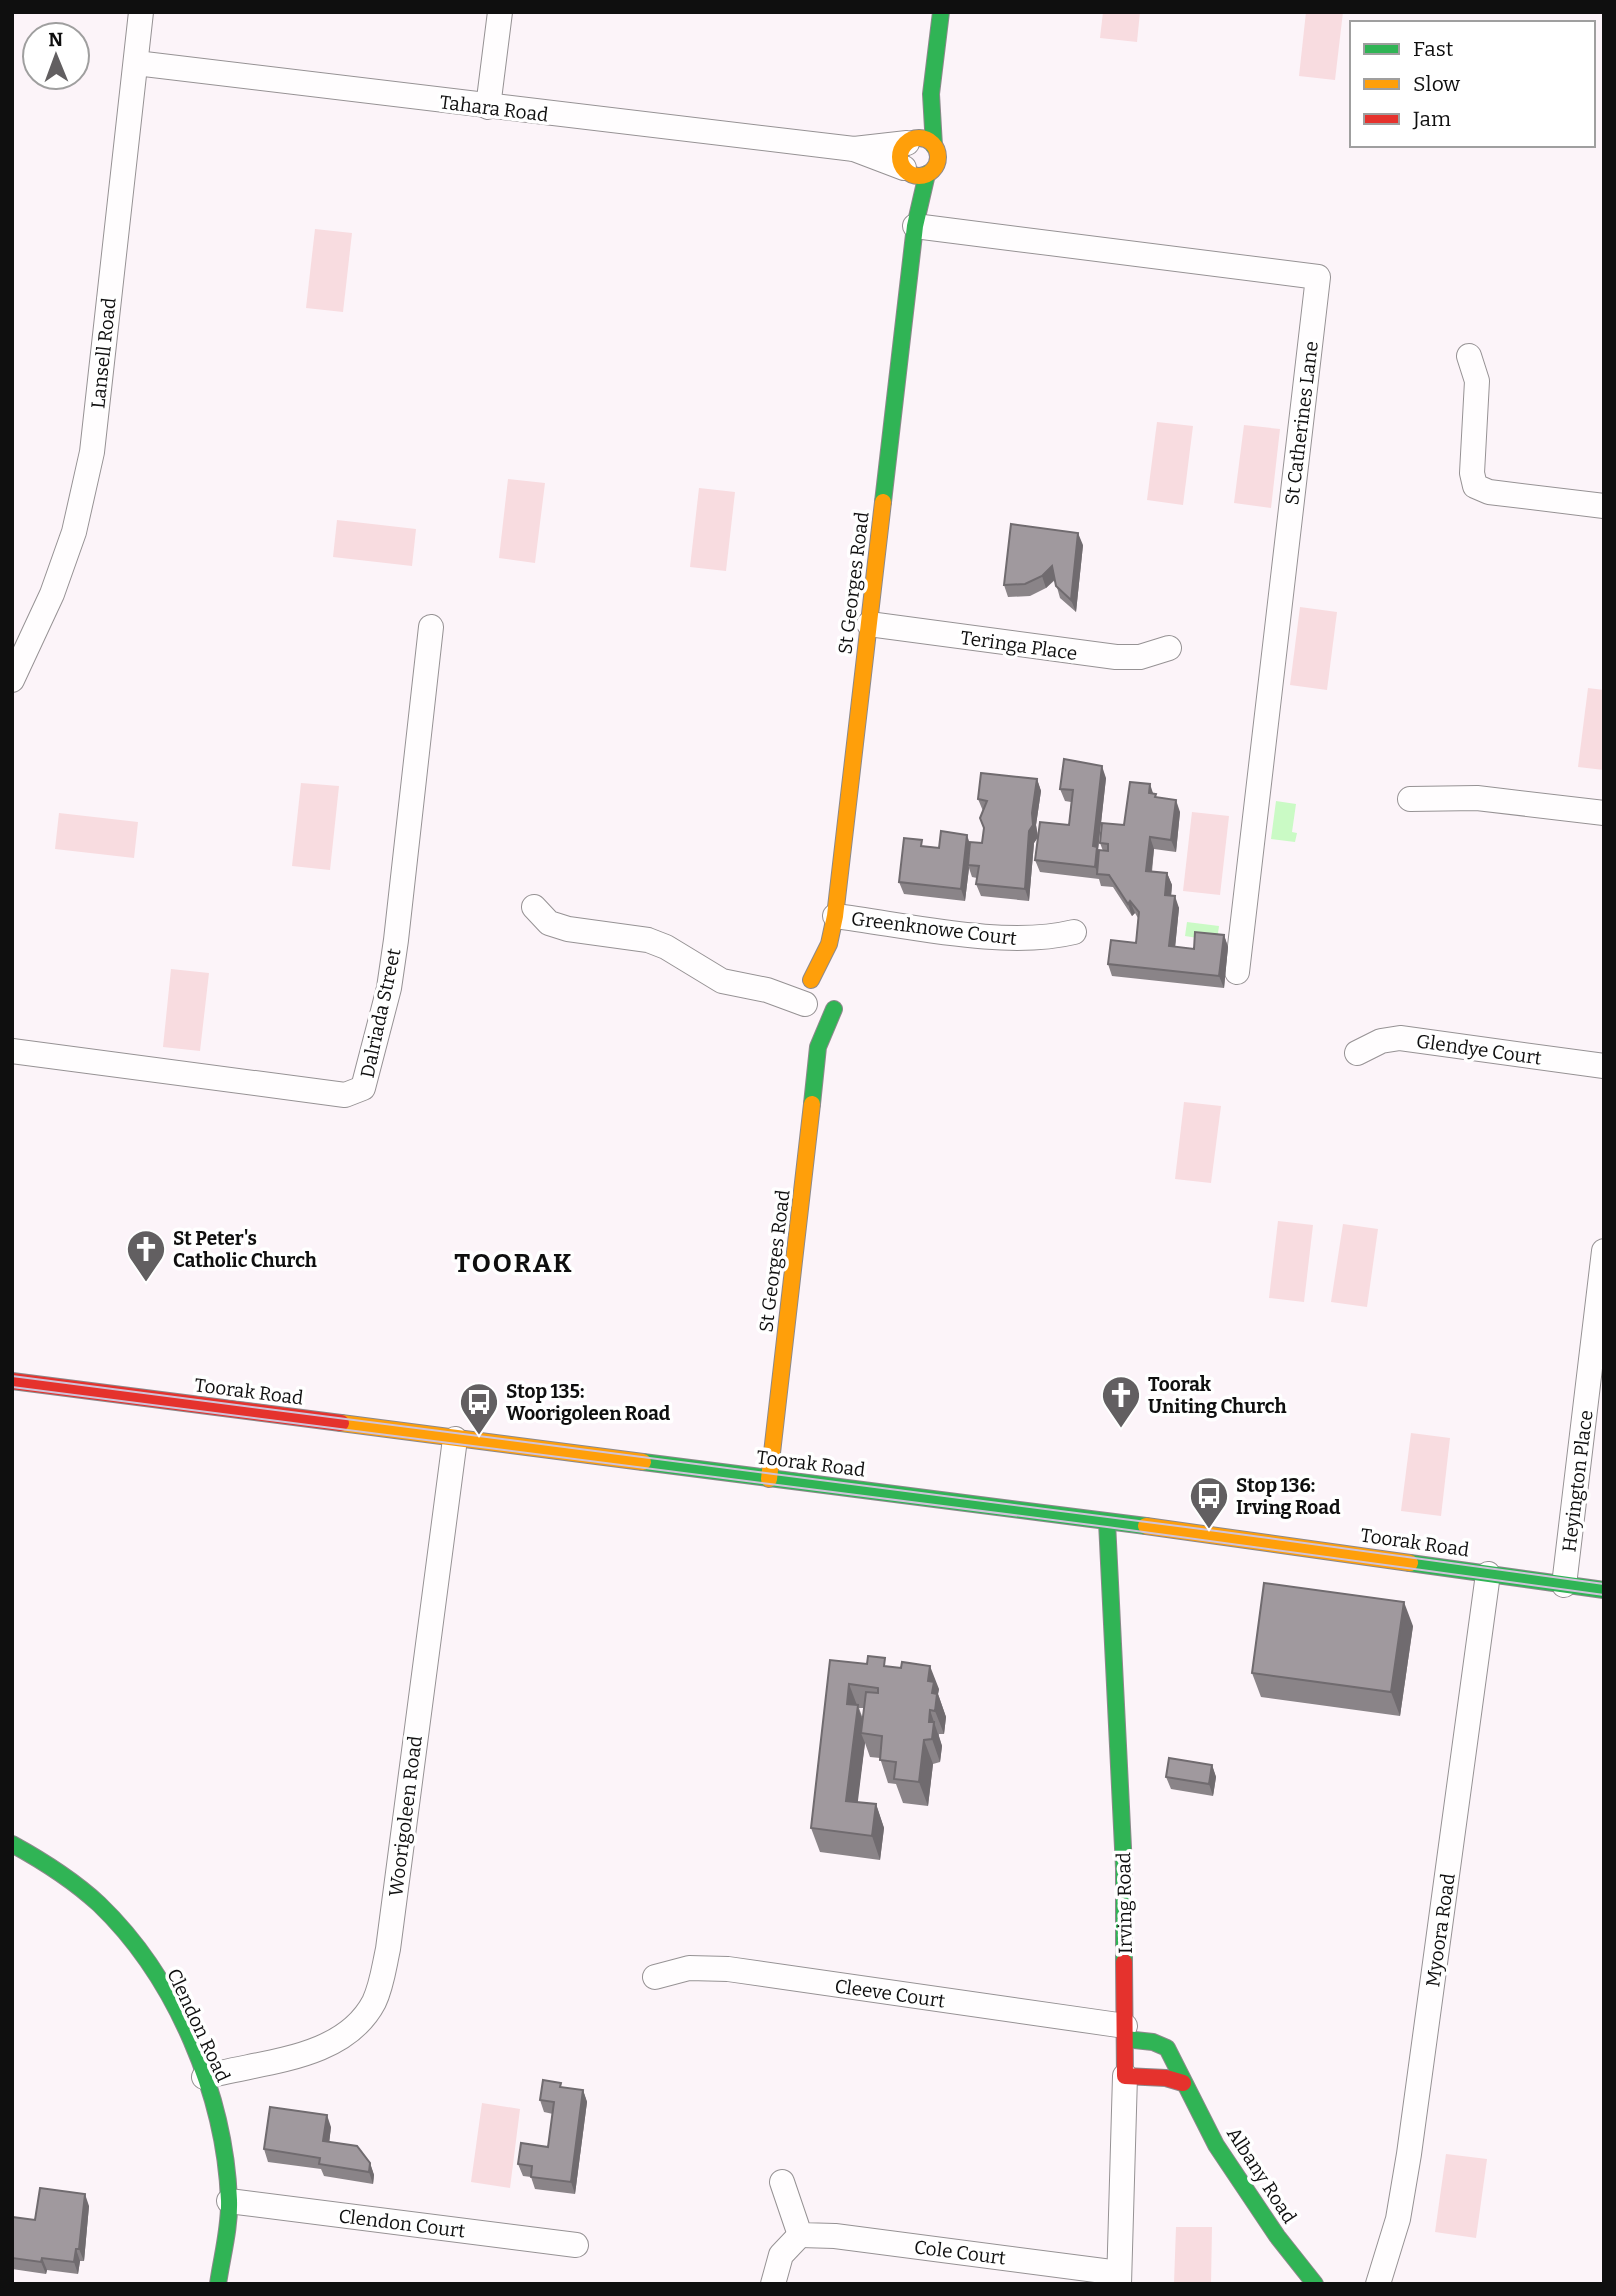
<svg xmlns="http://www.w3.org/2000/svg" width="1616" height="2296" font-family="Bitter,serif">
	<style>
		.pitch { fill: #f8dce0 }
		.water { fill: #cafac5 }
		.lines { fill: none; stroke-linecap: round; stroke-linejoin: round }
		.street-casing { stroke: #969294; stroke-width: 26 }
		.fast-casing { stroke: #8c898b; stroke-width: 18 }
		.slow-casing { stroke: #8c898b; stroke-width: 18 }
		.jam-casing { stroke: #8c898b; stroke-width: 18 }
		.street { stroke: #fffdfe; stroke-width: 24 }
		.fast { stroke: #30b455; stroke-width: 16 }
		.slow { stroke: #ff9f0a; stroke-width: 16 }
		.jam { stroke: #e5322d; stroke-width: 16 }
		.tram { stroke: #cfc3da; stroke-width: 2 }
		.wall { fill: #8a8488; fill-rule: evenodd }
		.shaded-wall { fill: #706b6f }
		.building { fill: #a0999e; stroke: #706b6f; stroke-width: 2 }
		.labels { text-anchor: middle; stroke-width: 7; stroke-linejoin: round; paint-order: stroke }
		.street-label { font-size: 19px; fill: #0f0f0f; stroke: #fff }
		.poi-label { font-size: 19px; font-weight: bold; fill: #0f0f0f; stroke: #fff; text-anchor: start }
		.district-label { font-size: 26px; font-weight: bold; letter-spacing: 2px; fill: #0f0f0f; stroke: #fff }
	</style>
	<rect width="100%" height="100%" fill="#fcf4f9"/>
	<g class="pitch">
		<polygon points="1103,12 1140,12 1137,42 1100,38"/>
		<polygon points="1306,12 1343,12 1335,80 1299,76"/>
		<polygon points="315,229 352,233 343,312 306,308"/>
		<polygon points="1157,422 1193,426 1183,505 1147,500"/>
		<polygon points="1244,425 1280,429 1271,508 1234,503"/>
		<polygon points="508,479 545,483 535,563 499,558"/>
		<polygon points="699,488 735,492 726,571 690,567"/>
		<polygon points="337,520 416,529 412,566 333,557"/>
		<polygon points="1300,607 1337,612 1327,690 1290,685"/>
		<polygon points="1588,688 1604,690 1604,770 1578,767"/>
		<polygon points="301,783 339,786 330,870 292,866"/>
		<polygon points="1192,812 1229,816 1220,895 1183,891"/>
		<polygon points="59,813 138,822 134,858 55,849"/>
		<polygon points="171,969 209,973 200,1051 163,1047"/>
		<polygon points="1184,1102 1221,1106 1211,1183 1175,1179"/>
		<polygon points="1278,1221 1313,1225 1304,1302 1269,1298"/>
		<polygon points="1343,1224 1378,1229 1367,1307 1331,1302"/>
		<polygon points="1411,1433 1450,1438 1441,1516 1401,1511"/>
		<polygon points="482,2103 520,2109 510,2188 471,2182"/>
		<polygon points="1446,2154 1487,2159 1476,2238 1435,2232"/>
		<polygon points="1176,2227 1212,2227 1211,2284 1174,2284"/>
	</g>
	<g class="water">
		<polygon points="1276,801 1296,804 1292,832 1297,833 1295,842 1271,839"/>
		<polygon points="1187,922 1219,926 1217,941 1185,936"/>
	</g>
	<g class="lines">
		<g class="street-casing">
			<g id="street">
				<polyline points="136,63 854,149 904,168"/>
				<polyline points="488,107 500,12"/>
				<polyline points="854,149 907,143"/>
				<polyline points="915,226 1318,277 1237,972"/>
				<polyline points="1469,356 1477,381 1472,473 1475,486 1489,492 1604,506"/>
				<polyline points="869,624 1116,657 1140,657 1169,648"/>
				<polyline points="12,680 52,594 74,532 92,452 141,12"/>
				<polyline points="1410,799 1477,798 1604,813"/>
				<polyline points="534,907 549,923 568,929 648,940 666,947 722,981 767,990 805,1004"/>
				<path d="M835,916C907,925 1005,949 1074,932"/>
				<polyline points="12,1051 345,1095 363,1088 389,988 396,940 431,627"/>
				<polyline points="1357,1053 1381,1041 1400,1038 1604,1066"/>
				<polyline points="1564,1585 1604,1251"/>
				<polyline points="655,1977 689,1968 728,1969 1125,2026"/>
				<path d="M204,2077C260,2061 343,2061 374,2002C382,1985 384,1967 388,1949L455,1439"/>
				<polyline points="782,2182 800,2235 835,2236 1119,2273"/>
				<polyline points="229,2201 576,2245"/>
				<polyline points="773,2284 781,2255 800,2235"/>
				<polyline points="1119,2284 1125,2076"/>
				<polyline points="1378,2284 1398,2219 1409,2154 1488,1574"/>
			</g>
		</g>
		<g class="fast-casing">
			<g id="fast">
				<polyline points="934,146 931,94 941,12"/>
				<polyline points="883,502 915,226 927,174"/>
				<polyline points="812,1104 818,1047 834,1009"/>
				<polyline points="643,1462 1146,1526"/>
				<polyline points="1107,1522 1124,1868 1124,1962"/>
				<polyline points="1410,1563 1604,1590"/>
				<path d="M12,1844C43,1861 73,1880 99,1904C176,1978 225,2095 229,2200C230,2228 222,2256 218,2284"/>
				<polyline points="1125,2039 1153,2042 1167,2048 1216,2145 1277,2236 1315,2284"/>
			</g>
		</g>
		<g class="slow-casing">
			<g id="slow">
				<circle cx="919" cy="157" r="19"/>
				<polyline points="811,980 829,944 835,916 883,502"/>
				<polyline points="341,1423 643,1462"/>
				<polyline points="769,1479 812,1104"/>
				<polyline points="1146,1526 1410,1563"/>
			</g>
		</g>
		<g class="jam-casing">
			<g id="jam">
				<polyline points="12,1381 341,1423"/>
				<polyline points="1124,1962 1125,2076 1166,2078 1183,2083"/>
			</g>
		</g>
		<use href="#street" class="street"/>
		<use href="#fast" class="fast"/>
		<use href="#slow" class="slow"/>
		<use href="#jam" class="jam"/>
		<g class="tram">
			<polyline points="12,1376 1209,1530 1604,1584"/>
			<polyline points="12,1387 1107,1527 1604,1595"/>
		</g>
	</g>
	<g class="wall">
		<polygon points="1083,545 1076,612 1060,598 1055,580 1046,588 1030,596 1008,597 1004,585"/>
		<polygon points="1106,778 1098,850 1099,852 1103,851 1100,843 1124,825 1153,794 1157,798 1180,812 1176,852 1154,849 1152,872 1167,873 1172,885 1171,896 1179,908 1175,947 1194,949 1224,935 1228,947 1224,988 1112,976 1108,964 1136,943 1138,918 1135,913 1132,916 1113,887 1101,886 1099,879 1040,872 1035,860 1069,825 1071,802 1065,801 1060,789"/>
		<polygon points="1037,779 1041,791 1036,825 1038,837 1034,843 1029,901 981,896 976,884 977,878 972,877 969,868 965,901 904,894 899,882 924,846 939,848 970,843 982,843 984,828 983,811 978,799"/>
		<polygon points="1413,1626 1400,1716 1261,1697 1252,1673"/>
		<path d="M830,1660L888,1667L939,1689L938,1694L946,1717L944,1734H939V1736L942,1746L940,1762L933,1764L928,1806L903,1803L896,1784L888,1783L880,1758L870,1757L865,1743L857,1802L876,1804L884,1828L880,1860L820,1852L811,1828ZM859,1708H864L863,1719Z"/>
		<polygon points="1212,1765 1216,1777 1213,1796 1171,1789 1166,1777"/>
		<polygon points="563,2088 583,2090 587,2102 575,2194 535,2189 531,2177 523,2176 518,2164 548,2147 553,2114 544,2112 540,2100"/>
		<polygon points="331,2127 329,2142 370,2163 374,2175 373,2184 324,2176 321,2169 268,2162 264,2149"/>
		<polygon points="89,2206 84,2261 80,2261 78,2274 47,2270 46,2274 12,2269 12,2217 35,2220"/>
	</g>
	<g class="shaded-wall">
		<polygon points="1078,533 1083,545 1076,612 1071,600"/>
		<polygon points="1052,566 1056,578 1046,588 1042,576"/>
		<polygon points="1102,766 1106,778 1098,850 1102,859 1098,874 1095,867 1093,846"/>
		<polygon points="1037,779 1041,791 1036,825 1038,837 1034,843 1029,901 1025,889 1029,831"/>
		<polygon points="1150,784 1154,796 1149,793"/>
		<polygon points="1176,800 1180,812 1176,852 1171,840"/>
		<polygon points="967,835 971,847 968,865 969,868 965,901 961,889"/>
		<polygon points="1150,837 1154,849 1150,883 1146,871"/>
		<polygon points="1167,873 1172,885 1170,908 1165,895"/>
		<polygon points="1175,896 1179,908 1174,958 1169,946"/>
		<polygon points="1130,901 1135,913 1132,916 1128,904"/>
		<polygon points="1224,935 1228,947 1224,988 1219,976"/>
		<polygon points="1404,1602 1413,1626 1400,1716 1391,1692"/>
		<polygon points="930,1666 939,1689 938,1694 946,1717 944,1734 935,1711 928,1681"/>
		<polygon points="849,1684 866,1729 861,1733 865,1743 855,1825 846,1801 847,1704"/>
		<polygon points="930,1710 942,1746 940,1762 932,1739 929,1722"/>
		<polygon points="924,1740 933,1764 928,1806 919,1782"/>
		<polygon points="1212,1765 1216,1777 1213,1796 1209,1784"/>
		<polygon points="876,1804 884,1828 880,1860 872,1836"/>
		<polygon points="583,2090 587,2102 575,2194 571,2182"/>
		<polygon points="327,2115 331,2127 328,2153 323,2141"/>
		<polygon points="370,2163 374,2175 373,2184 369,2172"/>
		<polygon points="85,2194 89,2206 84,2261 79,2249"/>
		<polygon points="76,2249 80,2261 78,2274 74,2262"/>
		<polygon points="42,2258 47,2270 46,2274 41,2262"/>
	</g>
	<g class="building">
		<polygon points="1011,524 1078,533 1071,600 1056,586 1052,566 1042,576 1025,584 1004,585"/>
		<polygon points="1064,759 1102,766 1093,846 1097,847 1095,867 1035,860 1040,822 1069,825 1073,790 1060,789"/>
		<polygon points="981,773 1037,779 1032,813 1033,825 1029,831 1025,889 976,884 979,866 968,865 970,842 982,843 984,828 980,818 987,801 978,799"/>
		<polygon points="1130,782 1150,784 1149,793 1156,794 1155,797 1176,800 1171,840 1150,837 1146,871 1167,873 1165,895 1175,896 1169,946 1194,949 1195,932 1224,935 1219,976 1108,964 1111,940 1136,943 1139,912 1130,901 1128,904 1109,875 1097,874 1099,850 1108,851 1108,844 1100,843 1102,823 1124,825"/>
		<polygon points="941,831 967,835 961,889 899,882 904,838 922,840 921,846 939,848"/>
		<polygon points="1264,1583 1404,1602 1391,1692 1252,1673"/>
		<polygon points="868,1656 885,1658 884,1666 901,1668 902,1662 930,1666 928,1681 934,1682 932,1693 937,1694 935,1711 930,1710 929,1722 934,1722 932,1739 924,1740 919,1782 894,1779 896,1762 880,1760 882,1736 861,1733 866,1692 878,1693 878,1688 849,1684 847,1704 858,1705 846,1801 876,1804 872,1836 811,1828 830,1660 867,1664"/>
		<polygon points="1169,1758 1212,1765 1209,1784 1166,1777"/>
		<polygon points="543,2080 561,2083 560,2087 583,2090 571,2182 531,2177 532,2166 518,2164 521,2143 548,2147 554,2102 540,2100"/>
		<polygon points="270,2107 327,2115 323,2141 357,2146 370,2163 369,2172 319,2164 320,2158 264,2149"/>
		<polygon points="40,2188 85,2194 79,2249 76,2249 74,2262 42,2258 41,2262 12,2258 12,2217 35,2220"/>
	</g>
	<defs>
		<g id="church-pin" transform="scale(2.0125)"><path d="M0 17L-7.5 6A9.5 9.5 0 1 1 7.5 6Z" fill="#625f61" stroke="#fff"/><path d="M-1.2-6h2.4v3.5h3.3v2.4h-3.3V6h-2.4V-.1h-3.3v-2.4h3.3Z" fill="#fff"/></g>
		<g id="bus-pin" transform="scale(2.0125)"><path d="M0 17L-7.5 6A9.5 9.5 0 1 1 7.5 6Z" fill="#625f61" stroke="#fff"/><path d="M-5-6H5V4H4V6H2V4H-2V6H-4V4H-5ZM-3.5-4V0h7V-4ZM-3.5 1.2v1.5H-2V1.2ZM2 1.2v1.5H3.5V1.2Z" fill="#fff"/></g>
	</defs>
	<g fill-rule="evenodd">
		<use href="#church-pin" x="146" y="1249"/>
		<use href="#church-pin" x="1121" y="1395"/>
		<use href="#bus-pin" x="479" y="1402"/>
		<use href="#bus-pin" x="1209" y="1496"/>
	</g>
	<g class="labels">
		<g class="street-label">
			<text transform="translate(494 108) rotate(7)" y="7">Tahara Road</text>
			<text transform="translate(103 353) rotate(-84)" y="7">Lansell Road</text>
			<text transform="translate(1301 423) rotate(-83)" y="7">St Catherines Lane</text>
			<text transform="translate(853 583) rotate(-83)" y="7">St Georges Road</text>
			<text transform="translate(1019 645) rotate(8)" y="7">Teringa Place</text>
			<text transform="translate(934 928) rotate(7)" y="7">Greenknowe Court</text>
			<text transform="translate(380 1013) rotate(-78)" y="7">Dalriada Street</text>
			<text transform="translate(1479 1049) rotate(8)" y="7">Glendye Court</text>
			<text transform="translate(774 1261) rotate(-83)" y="7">St Georges Road</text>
			<text transform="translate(249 1391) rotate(7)" y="7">Toorak Road</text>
			<text transform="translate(811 1463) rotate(7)" y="7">Toorak Road</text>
			<text transform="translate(1577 1481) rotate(-83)" y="7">Heyington Place</text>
			<text transform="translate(1415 1542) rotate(8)" y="7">Toorak Road</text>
			<text transform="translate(405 1816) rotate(-83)" y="7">Woorigoleen Road</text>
			<text transform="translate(1124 1903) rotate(-91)" y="7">Irving Road</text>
			<text transform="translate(1440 1930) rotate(-82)" y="7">Myoora Road</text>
			<text transform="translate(890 1993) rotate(8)" y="7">Cleeve Court</text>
			<text transform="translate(199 2025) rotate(65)" y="7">Clendon Road</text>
			<text transform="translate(1262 2175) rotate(57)" y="7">Albany Road</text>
			<text transform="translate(402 2223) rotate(7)" y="7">Clendon Court</text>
			<text transform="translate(960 2252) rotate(7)" y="7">Cole Court</text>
		</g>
		<g class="poi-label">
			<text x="173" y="1245">St Peter's<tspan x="173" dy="22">Catholic Church</tspan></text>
			<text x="1148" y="1391">Toorak<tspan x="1148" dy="22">Uniting Church</tspan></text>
			<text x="506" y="1398">Stop 135:<tspan x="506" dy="22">Woorigoleen Road</tspan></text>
			<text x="1236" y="1492">Stop 136:<tspan x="1236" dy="22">Irving Road</tspan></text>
		</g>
		<g class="district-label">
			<text x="514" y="1272">TOORAK</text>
		</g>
	</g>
	<rect width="1616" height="2296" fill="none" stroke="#0f0f0f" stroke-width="28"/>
	<rect x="1350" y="21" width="245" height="126" fill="#ffffff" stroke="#9f9f9f" stroke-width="2"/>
	<rect x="1364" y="44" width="35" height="10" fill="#30b455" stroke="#9f9f9f" stroke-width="2"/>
	<text x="1413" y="56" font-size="21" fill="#0f0f0f">Fast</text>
	<rect x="1364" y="79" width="35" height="10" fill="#ff9f0a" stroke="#9f9f9f" stroke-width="2"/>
	<text x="1413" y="91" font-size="21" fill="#0f0f0f">Slow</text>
	<rect x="1364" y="114" width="35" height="10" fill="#e5322d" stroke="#9f9f9f" stroke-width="2"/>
	<text x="1413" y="126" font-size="21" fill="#0f0f0f">Jam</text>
	<g transform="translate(56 56) rotate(359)"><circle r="33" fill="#ffffff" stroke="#9f9f9f" stroke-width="2"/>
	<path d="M0-5L12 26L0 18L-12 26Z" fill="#625f61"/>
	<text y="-10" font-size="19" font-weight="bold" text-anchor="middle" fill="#0f0f0f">N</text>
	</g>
</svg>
